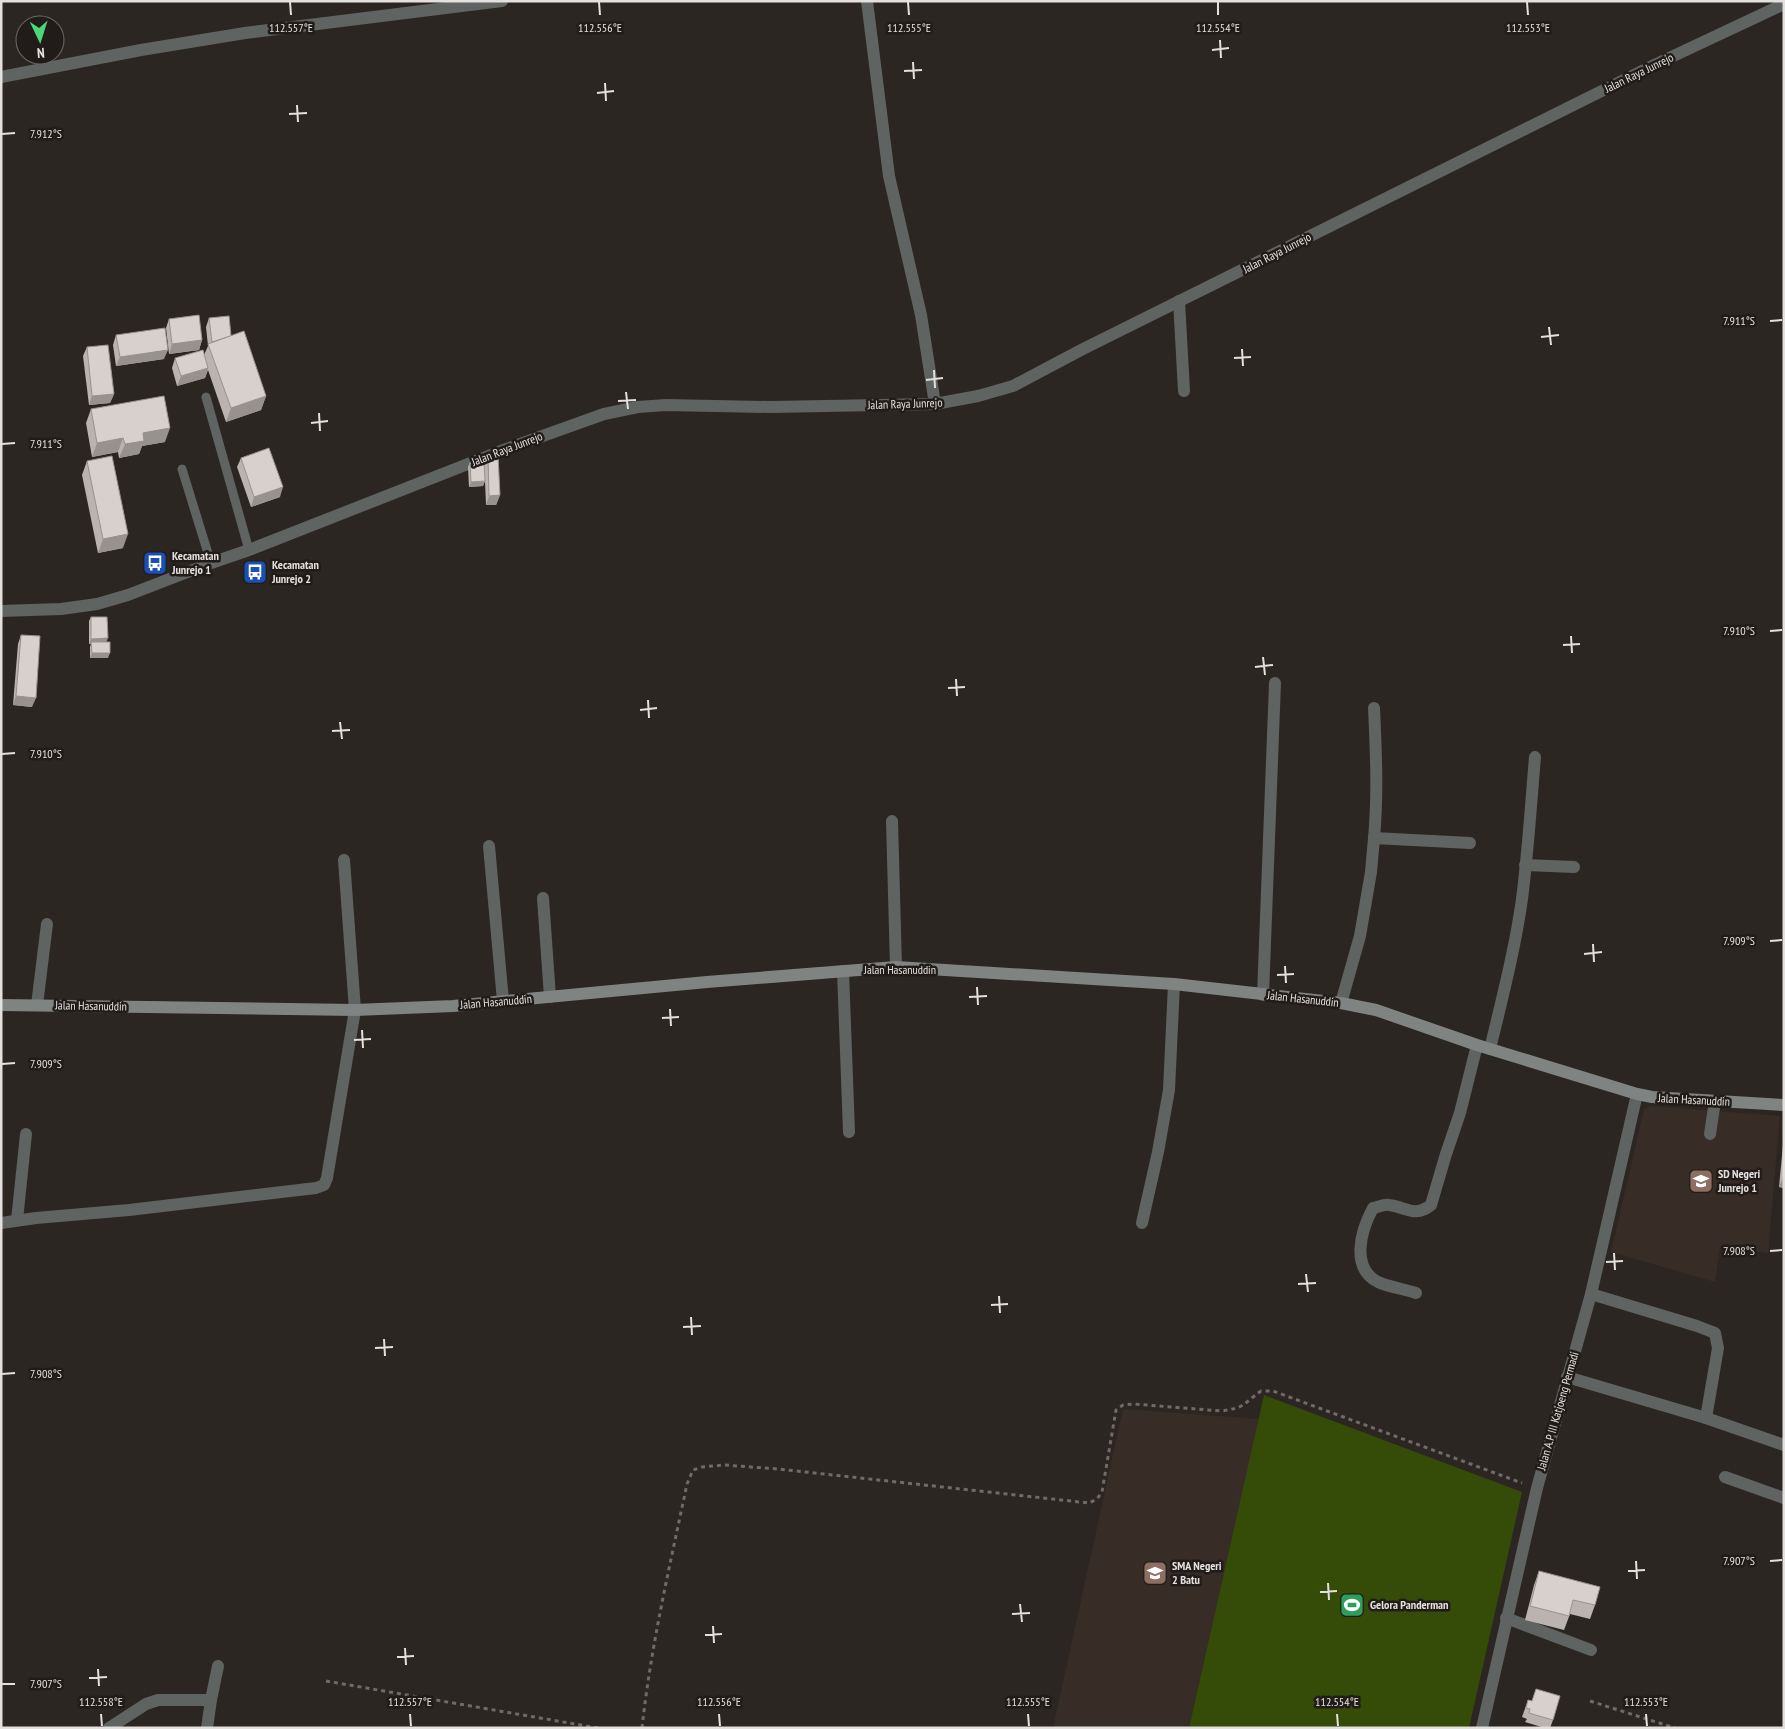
<svg xmlns="http://www.w3.org/2000/svg" width="1785" height="1729" font-family="'PT Sans Narrow',sans-serif">
	<style>
		.built { fill: #382c26 }
		.green { fill: #354b08 }
		.lines { fill: none; stroke-linecap: round; stroke-linejoin: round }
		.path { stroke: #706b68; stroke-width: 3; stroke-dasharray: 4 4; stroke-linecap: butt }
		.service { stroke: #5f6362; stroke-width: 9 }
		.minor { stroke: #5f6362; stroke-width: 12 }
		.tertiary { stroke: #5f6362; stroke-width: 12 }
		.secondary { stroke: #7f8483; stroke-width: 12 }
		.wall { fill: #bab3af }
		.shaded-wall { fill: #97928f }
		.building { fill: #d8d0cc; stroke: #97928f }
		.ticks { fill: none; stroke: #e3e0dd; stroke-width: 2 }
		.labels { text-anchor: middle; stroke-width: 5; stroke-linejoin: round; paint-order: stroke }
		.street-label { font-size: 12px; fill: #e3e0dd; stroke: #211c19 }
		.poi-label { font-size: 12px; font-weight: bold; fill: #e3e0dd; stroke: #211c19; text-anchor: start }
		.ticks-label { font-size: 12px; text-anchor: middle; fill: #e3e0dd; stroke: #211c19; stroke-width: 5; stroke-linejoin: round; paint-order: stroke }
	</style>
	<rect width="100%" height="100%" fill="#2b2622"/>
	<g class="built">
		<polygon points="1651,1106 1780,1116 1768,1253 1720,1247 1715,1282 1611,1252 1644,1109"/>
		<polygon points="1123,1409 1259,1419 1189,1728 1053,1728"/>
	</g>
	<polygon class="green" points="1264,1395 1522,1492 1469,1728 1189,1728"/>
	<g class="lines">
		<g class="path">
			<polyline points="326,1681 598,1728"/>
			<polyline points="1590,1701 1675,1728"/>
			<path d="M642,1728C651,1645 670,1565 687,1484L693,1470L702,1467L724,1465L778,1469L1089,1503L1097,1499L1102,1492L1116,1410L1123,1405L1134,1404L1221,1411C1245,1408 1243,1404 1261,1391H1273L1522,1483"/>
		</g>
		<g class="service">
			<polyline points="206,397 249,550"/>
			<polyline points="182,469 211,563"/>
		</g>
		<g class="minor">
			<polyline points="867,1 889,176 921,315 935,404"/>
			<polyline points="1,77 141,50 245,33 502,1"/>
			<polyline points="1179,301 1184,391"/>
			<path d="M1374,708C1376,751 1378,794 1374,838"/>
			<polyline points="892,821 896,967"/>
			<polyline points="489,846 503,1001"/>
			<polyline points="1525,865 1574,867"/>
			<polyline points="543,898 550,997"/>
			<polyline points="843,971 849,1132"/>
			<polyline points="1263,995 1275,683"/>
			<polyline points="1341,1003 1360,936 1371,872 1374,838 1470,843"/>
			<polyline points="37,1005 47,924"/>
			<path d="M1490,1049C1502,999 1515,949 1522,899C1528,852 1531,804 1535,757"/>
			<polyline points="1710,1134 1715,1101"/>
			<polyline points="17,1220 26,1134"/>
			<polyline points="1,1223 36,1218 129,1210 316,1188 324,1185 327,1178 355,1010 344,860"/>
			<polyline points="1142,1223 1158,1152 1169,1090 1174,984"/>
			<path d="M1416,1293C1404,1289 1389,1287 1378,1282C1350,1268 1361,1230 1373,1208C1378,1207 1384,1204 1389,1205C1406,1207 1415,1218 1431,1205L1446,1154L1460,1113L1477,1045"/>
			<polyline points="1591,1294 1697,1326 1715,1333 1718,1348 1706,1418"/>
			<polyline points="1567,1377 1706,1418 1784,1445"/>
			<polyline points="1725,1477 1784,1498"/>
			<polyline points="1506,1618 1591,1650"/>
			<polyline points="211,1700 218,1666"/>
			<polyline points="109,1728 146,1704 158,1700 211,1700 207,1728"/>
			<polyline points="1482,1728 1537,1488 1591,1294 1637,1094"/>
		</g>
		<polyline class="tertiary" points="1,611 61,609 97,604 128,595 211,563 249,550 501,451 604,414 638,407 666,405 770,407 935,404 978,396 1013,386 1083,349 1650,67 1784,4"/>
		<polyline class="secondary" points="1,1005 355,1010 453,1006 707,982 896,967 1174,984 1341,1003 1376,1010 1477,1045 1637,1094 1652,1097 1784,1105"/>
	</g>
	<g class="wall">
		<polygon points="209,318 231,336 266,396 261,410 226,422 208,370 205,378 177,386 172,368 175,358 204,355 208,346 206,327"/>
		<polygon points="169,319 202,340 199,350 169,354 166,328"/>
		<polygon points="116,335 164,359 116,366 113,345"/>
		<polygon points="87,347 114,394 110,403 89,405 83,356"/>
		<polygon points="91,409 165,442 142,446 139,454 119,458 118,452 92,457 86,423"/>
		<polygon points="488,456 500,495 496,505 486,505 485,481 483,486 469,487 468,467 470,462 484,465"/>
		<polygon points="241,458 280,497 251,507 237,467"/>
		<polygon points="87,461 123,548 98,553 82,475"/>
		<polygon points="91,617 106,642 108,658 90,658 90,647 91,644 89,644 89,621"/>
		<polygon points="21,635 32,707 13,705 18,644"/>
		<polygon points="1784,1143 1784,1188 1779,1187 1783,1145"/>
		<polygon points="1539,1571 1595,1605 1590,1619 1570,1614 1564,1630 1525,1620 1534,1585"/>
		<polygon points="1536,1689 1553,1720 1550,1728 1545,1728 1525,1722 1527,1719 1522,1717 1528,1700 1532,1701"/>
	</g>
	<g class="shaded-wall">
		<polygon points="202,340 199,350 169,354 172,344"/>
		<polygon points="168,350 164,359 116,366 120,357"/>
		<polygon points="208,368 205,378 177,386 181,376"/>
		<polygon points="114,394 110,403 89,405 92,396"/>
		<polygon points="266,396 261,410 226,422 231,408"/>
		<polygon points="170,428 165,442 142,446 139,454 119,458 125,444 143,433"/>
		<polygon points="123,438 118,452 92,457 97,443"/>
		<polygon points="485,481 483,486 469,487 471,482"/>
		<polygon points="283,487 280,497 251,507 254,497"/>
		<polygon points="500,495 496,505 486,505 489,496"/>
		<polygon points="128,534 123,548 98,553 103,539"/>
		<polygon points="108,638 106,643 89,644 91,639"/>
		<polygon points="92,653 110,653 108,658 90,658"/>
		<polygon points="16,696 36,698 32,707 13,705"/>
		<polygon points="1784,1174 1784,1188 1779,1187"/>
	</g>
	<g class="building">
		<polygon points="199,315 202,340 172,344 169,319"/>
		<polygon points="229,316 231,336 212,342 209,318"/>
		<polygon points="165,328 168,350 120,357 116,335"/>
		<polygon points="244,331 266,396 231,408 208,344"/>
		<polygon points="108,345 114,394 92,396 87,347"/>
		<polygon points="203,350 208,368 181,376 175,358"/>
		<polygon points="164,396 170,428 143,433 144,441 125,444 123,438 97,443 91,409"/>
		<polygon points="269,448 283,487 254,497 241,458"/>
		<polygon points="498,455 500,495 489,496 488,456"/>
		<polygon points="112,456 128,534 103,539 87,461"/>
		<polygon points="470,462 484,462 485,481 471,482"/>
		<polygon points="91,617 107,617 108,638 91,639"/>
		<polygon points="21,635 40,636 36,698 16,696"/>
		<polygon points="91,642 110,642 110,653 92,653"/>
		<polygon points="1539,1571 1600,1587 1595,1605 1573,1600 1569,1616 1530,1606"/>
		<polygon points="1536,1689 1560,1696 1553,1720 1529,1713 1530,1709 1526,1708 1528,1700 1532,1701"/>
	</g>
	<path class="ticks" d="M290,2L291,15M599,2L600,15M908,2L909,15M1218,2V15M1527,2L1528,15M1220,40L1221,58M1212,50L1229,48M913,62L914,79M904,71L922,70M605,83L606,101M597,93L614,91M297,105L298,122M289,114L307,113M2,134L15,133M1770,321L1782,320M1549,327L1551,345M1541,337L1559,335M1242,349L1243,366M1234,358L1251,357M934,370L935,388M926,380L943,378M626,392L628,409M618,401L636,400M319,413L320,431M311,423L328,421M2,444L15,443M1770,631L1782,630M1571,636L1572,653M1563,645L1580,644M1263,657L1265,675M1255,667L1273,665M956,679L957,696M948,688L965,687M648,700L649,718M640,710L657,708M340,722L342,739M332,731L350,730M2,754L15,753M1770,941L1782,940M1593,944L1594,962M1584,954L1602,952M1285,966L1286,983M1277,975L1294,974M977,987L978,1005M969,997L987,996M670,1009L671,1026M662,1018L679,1017M362,1030L363,1048M354,1040L371,1039M2,1064L15,1063M1770,1251L1782,1250M1614,1253L1615,1270M1606,1262L1623,1261M1306,1274L1308,1292M1298,1284L1316,1283M999,1296L1000,1313M991,1305L1008,1304M691,1317L692,1335M683,1327L701,1326M384,1339L385,1356M375,1348L393,1347M2,1374L15,1373M1636,1561L1637,1579M1770,1561L1782,1560M1628,1571L1645,1570M1328,1583L1329,1600M1320,1592L1337,1591M1020,1604L1022,1622M1012,1614L1030,1613M713,1626L714,1643M705,1635L722,1634M405,1648L406,1665M397,1657L414,1656M98,1669L99,1686M89,1678L107,1677M2,1684H15M101,1714L102,1726M410,1714L411,1726M719,1714L720,1726M1028,1714L1029,1726M1337,1714L1338,1726M1646,1714L1647,1726"/>
	<defs>
		<g id="bus-square" transform="scale(1.25)"><rect x="-9" y="-9" width="18" height="18" rx="4" fill="#1a4fb4" stroke="#211c19"/><path d="M-5-6H5V4H4V6H2V4H-2V6H-4V4H-5ZM-3.5-4V0h7V-4ZM-3.5 1.2v1.5H-2V1.2ZM2 1.2v1.5H3.5V1.2Z" fill="#fff"/></g>
		<g id="school-square" transform="scale(1.25)"><rect x="-9" y="-9" width="18" height="18" rx="4" fill="#8d6e63" stroke="#211c19"/><path d="M0-5L7-2L0 1L-7-2ZM-4 1L0 2.5L4 1V4Q0 6-4 4Z" fill="#fff"/></g>
		<g id="stadium-square" transform="scale(1.25)"><rect x="-9" y="-9" width="18" height="18" rx="4" fill="#2e9e5b" stroke="#211c19"/><path d="M0-5a6.5 5 0 1 0 0 10a6.5 5 0 1 0 0-10ZM-3.5-1.8h7v3.6h-7Z" fill="#fff"/></g>
	</defs>
	<g fill-rule="evenodd">
		<use href="#bus-square" x="155" y="563"/>
		<use href="#bus-square" x="255" y="572"/>
		<use href="#school-square" x="1701" y="1181"/>
		<use href="#school-square" x="1155" y="1573"/>
		<use href="#stadium-square" x="1352" y="1605"/>
	</g>
	<g class="labels">
		<g class="street-label">
			<text transform="translate(1639 73) rotate(-26)" y="4">Jalan Raya Junrejo</text>
			<text transform="translate(1277 253) rotate(-27)" y="4">Jalan Raya Junrejo</text>
			<text transform="translate(905 404) rotate(-2)" y="4">Jalan Raya Junrejo</text>
			<text transform="translate(507 449) rotate(-21)" y="4">Jalan Raya Junrejo</text>
			<text x="900" y="974">Jalan Hasanuddin</text>
			<text transform="translate(1303 999) rotate(6)" y="4">Jalan Hasanuddin</text>
			<text transform="translate(496 1002) rotate(-5)" y="4">Jalan Hasanuddin</text>
			<text transform="translate(91 1006) rotate(1)" y="4">Jalan Hasanuddin</text>
			<text transform="translate(1694 1100) rotate(3)" y="4">Jalan Hasanuddin</text>
			<text transform="translate(1558 1411) rotate(-74)" y="4">Jalan A.P III Katjoeng Permadi</text>
		</g>
		<g class="poi-label">
			<text x="172" y="560">Kecamatan<tspan x="172" dy="14">Junrejo 1</tspan></text>
			<text x="272" y="569">Kecamatan<tspan x="272" dy="14">Junrejo 2</tspan></text>
			<text x="1718" y="1178">SD Negeri<tspan x="1718" dy="14">Junrejo 1</tspan></text>
			<text x="1172" y="1570">SMA Negeri<tspan x="1172" dy="14">2 Batu</tspan></text>
			<text x="1370" y="1609">Gelora Panderman</text>
		</g>
	</g>
	<g class="ticks-label">
		<text x="291" y="32">112.557°E</text>
		<text x="600" y="32">112.556°E</text>
		<text x="909" y="32">112.555°E</text>
		<text x="1218" y="32">112.554°E</text>
		<text x="1528" y="32">112.553°E</text>
		<text x="46" y="138">7.912°S</text>
		<text x="1739" y="325">7.911°S</text>
		<text x="46" y="448">7.911°S</text>
		<text x="1739" y="635">7.910°S</text>
		<text x="46" y="758">7.910°S</text>
		<text x="1739" y="945">7.909°S</text>
		<text x="46" y="1068">7.909°S</text>
		<text x="1739" y="1255">7.908°S</text>
		<text x="46" y="1378">7.908°S</text>
		<text x="1739" y="1565">7.907°S</text>
		<text x="46" y="1688">7.907°S</text>
		<text x="101" y="1706">112.558°E</text>
		<text x="410" y="1706">112.557°E</text>
		<text x="719" y="1706">112.556°E</text>
		<text x="1028" y="1706">112.555°E</text>
		<text x="1337" y="1706">112.554°E</text>
		<text x="1646" y="1706">112.553°E</text>
	</g>
	<rect width="1785" height="1729" fill="none" stroke="#e3e0dd" stroke-width="5"/>
	<g transform="translate(40 40) rotate(176)"><circle r="24" fill="#211c19" stroke="#6f6a67"/>
	<path d="M0-4L9 19L0 12L-9 19Z" fill="#49d778"/>
	<text y="-8" font-size="14" font-weight="bold" text-anchor="middle" fill="#e3e0dd">N</text>
	</g>
</svg>
